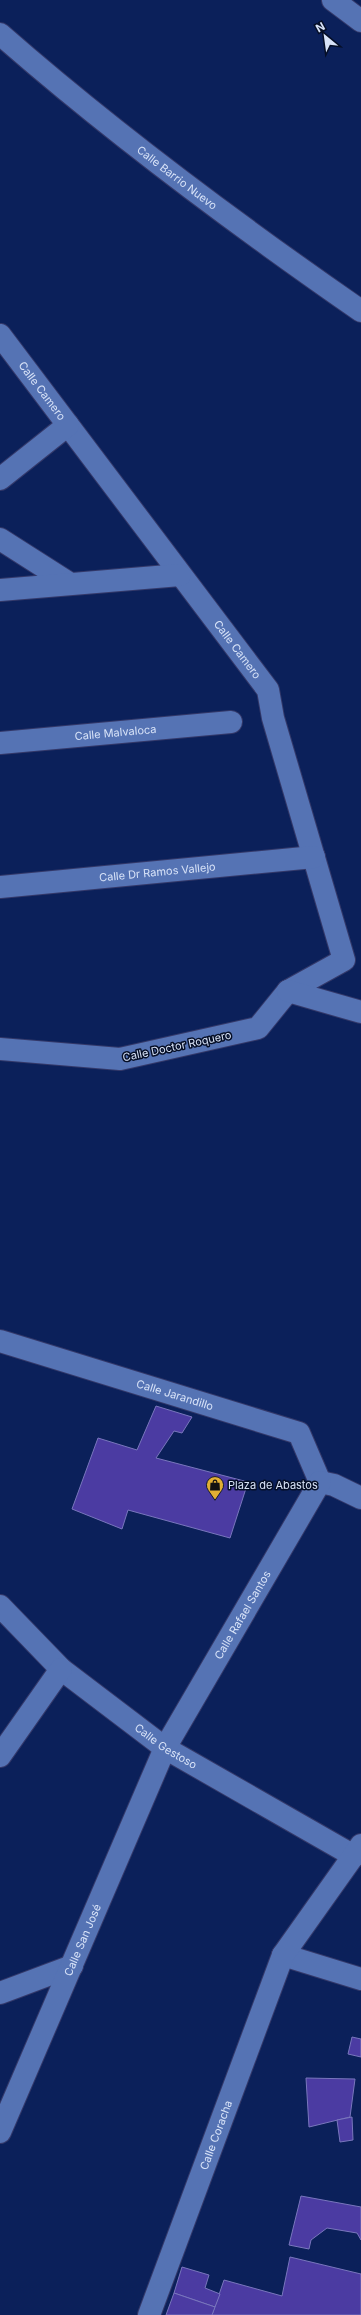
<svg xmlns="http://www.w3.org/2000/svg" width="361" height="2315" font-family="Inter,sans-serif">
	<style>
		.building { fill: #4b3ba2; stroke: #7976bd }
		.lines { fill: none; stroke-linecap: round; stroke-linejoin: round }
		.minor-casing { stroke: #34396a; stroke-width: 24 }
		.minor { stroke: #5573b4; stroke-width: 22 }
		.labels { text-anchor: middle; stroke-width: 3; stroke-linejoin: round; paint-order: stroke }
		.street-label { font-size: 11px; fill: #d8e3f8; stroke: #050e26 }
		.poi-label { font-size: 11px; fill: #d8e3f8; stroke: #050e26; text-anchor: start }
	</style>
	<rect width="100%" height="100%" fill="#0b205a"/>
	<g class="building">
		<polygon points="156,1406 192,1417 182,1433 174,1431 156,1458 248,1482 230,1538 128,1510 122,1529 72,1509 98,1438 137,1450"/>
		<polygon points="352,2037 361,2039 361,2057 348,2054"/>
		<polygon points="306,2078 355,2079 350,2117 309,2127"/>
		<polygon points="352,2117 353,2140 340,2142 337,2120"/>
		<polygon points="301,2196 361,2207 361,2240 357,2233 327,2228 311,2240 309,2249 289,2245"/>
		<polygon points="290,2257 361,2274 361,2315 212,2315 224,2280 282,2296"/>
		<polygon points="182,2267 209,2275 205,2288 220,2294 215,2307 174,2293"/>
		<polygon points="174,2293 215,2307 212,2315 166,2315"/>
	</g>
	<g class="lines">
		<g class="minor-casing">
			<g id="minor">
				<polyline points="333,0 361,21"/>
				<path id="s1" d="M0,34C114,134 237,225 361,311"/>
				<path id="s2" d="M0,335L268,690L273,718L344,960L288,991L258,1028L120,1059L0,1049"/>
				<polyline points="0,479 68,425"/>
				<polyline points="0,539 69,583"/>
				<polyline points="0,590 180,575"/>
				<path id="s3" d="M0,743L231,722"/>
				<path id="s4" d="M0,887L314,857"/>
				<polyline points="288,991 361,1012"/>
				<path id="s5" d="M0,1341L299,1433L320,1482"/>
				<polyline points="320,1482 334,1485 361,1498"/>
				<path id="s6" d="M0,1606L61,1669L165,1748L354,1856"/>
				<polyline points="0,1756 61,1669"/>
				<polyline points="283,1955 361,1979"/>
				<polyline points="0,1993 72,1966"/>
				<path id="s7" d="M0,2132L165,1748L320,1482"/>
				<path id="s8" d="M149,2315L283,1955L361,1845"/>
			</g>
		</g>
		<use href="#minor" class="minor"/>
	</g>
	<defs>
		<g id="shop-pin" transform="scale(0.9)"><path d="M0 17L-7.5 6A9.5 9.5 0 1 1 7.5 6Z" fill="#e2af34" stroke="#050e26"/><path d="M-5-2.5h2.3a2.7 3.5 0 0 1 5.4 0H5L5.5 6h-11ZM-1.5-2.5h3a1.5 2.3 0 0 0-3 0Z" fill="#111"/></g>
	</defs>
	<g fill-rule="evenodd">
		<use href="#shop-pin" x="215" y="1485"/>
	</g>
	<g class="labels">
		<g class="street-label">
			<text dy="4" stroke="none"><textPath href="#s1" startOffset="228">Calle Barrio Nuevo</textPath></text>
			<text dy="4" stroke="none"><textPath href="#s2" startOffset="70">Calle Camero</textPath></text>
			<text dy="4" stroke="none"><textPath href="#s2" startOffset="394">Calle Camero</textPath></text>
			<text dy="4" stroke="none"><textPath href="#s3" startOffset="116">Calle Malvaloca</textPath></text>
			<text dy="4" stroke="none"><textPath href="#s4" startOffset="158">Calle Dr Ramos Vallejo</textPath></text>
			<text transform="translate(177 1046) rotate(-12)" y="4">Calle Doctor Roquero</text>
			<text dy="4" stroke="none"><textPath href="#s5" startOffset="183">Calle Jarandillo</textPath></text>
			<text dy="4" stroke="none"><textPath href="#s7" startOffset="572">Calle Rafael Santos</textPath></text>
			<text dy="4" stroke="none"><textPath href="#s6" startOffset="218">Calle Gestoso</textPath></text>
			<text dy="4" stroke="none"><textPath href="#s7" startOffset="209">Calle San José</textPath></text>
			<text dy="4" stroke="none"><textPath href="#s8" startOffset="192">Calle Coracha</textPath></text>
		</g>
		<g class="poi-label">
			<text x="228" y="1489">Plaza de Abastos</text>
		</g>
	</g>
	<g transform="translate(325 36) rotate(331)" stroke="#050e26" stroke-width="3" paint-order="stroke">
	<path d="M0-3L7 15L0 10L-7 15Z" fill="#d8e3f8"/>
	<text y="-6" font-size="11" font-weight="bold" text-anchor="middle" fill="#d8e3f8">N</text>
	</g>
</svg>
